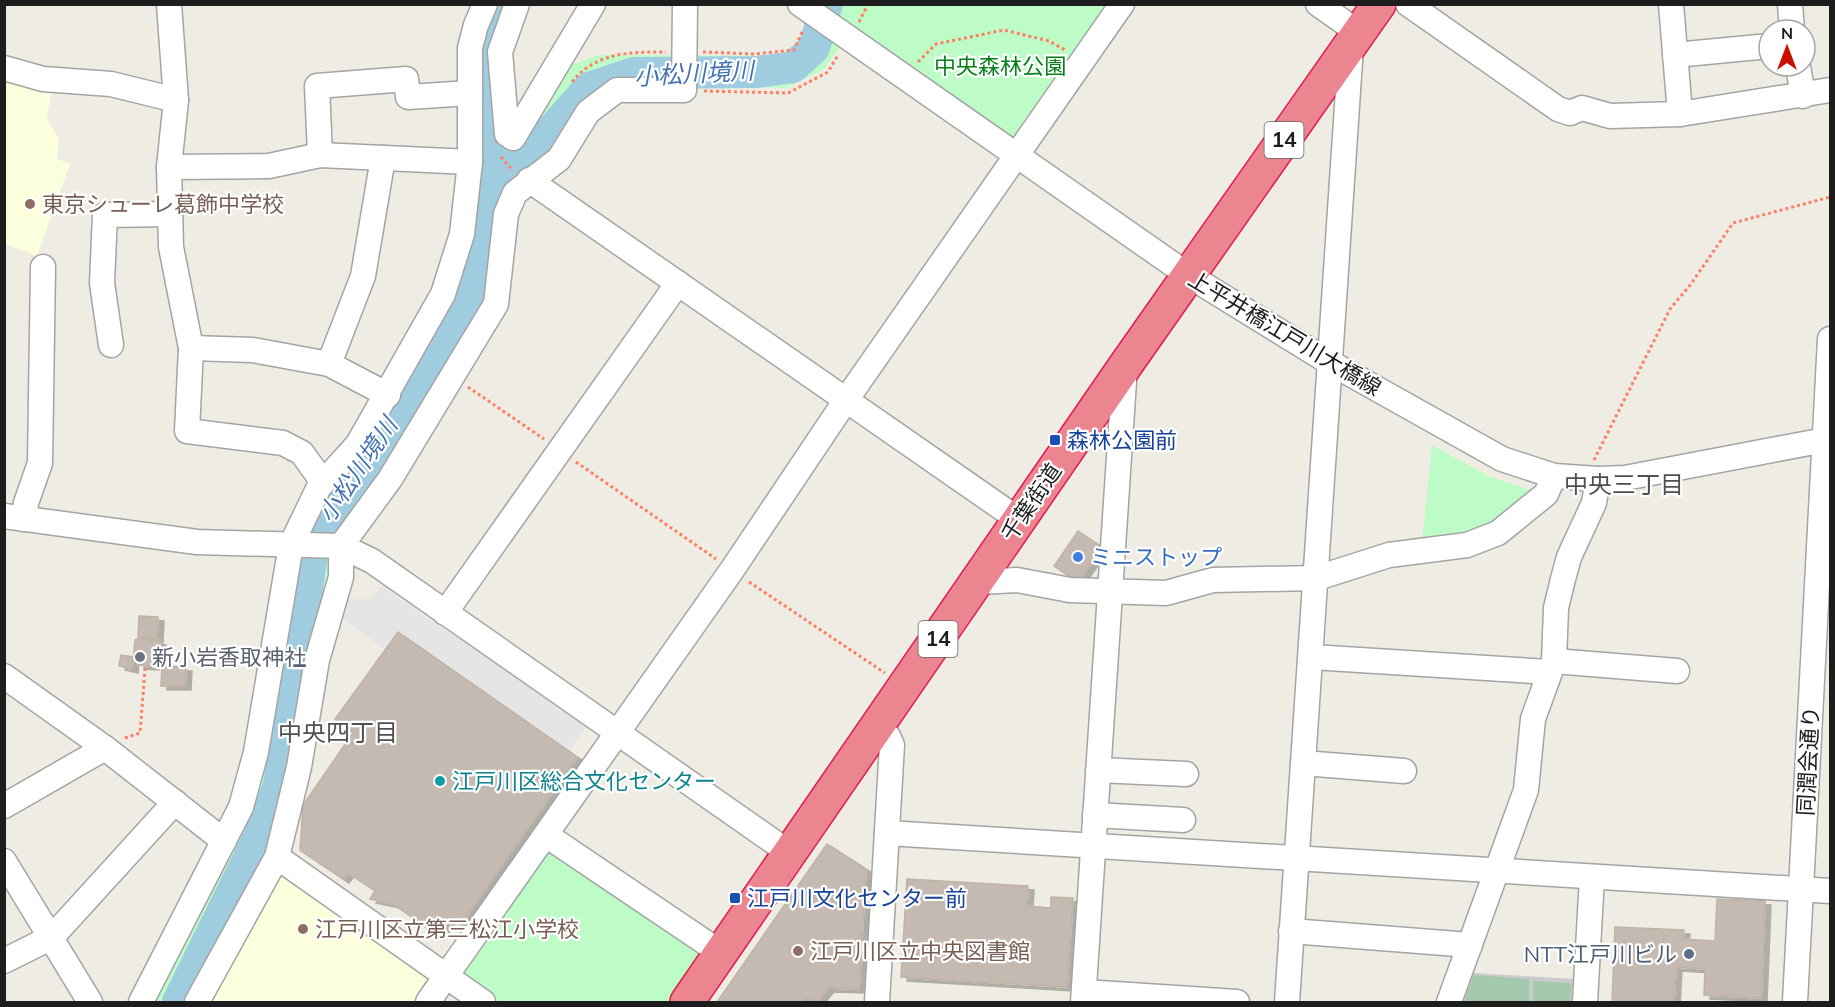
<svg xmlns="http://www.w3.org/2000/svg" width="1835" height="1007" font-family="Mulish,'Noto Sans JP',sans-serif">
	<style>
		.education { fill: #fcffdc }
		.religious { fill: #cbcbcb }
		.cemetery { fill: #a2c9ab }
		.park { fill: #bdfcc6 }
		.parking { fill: #e5e5e5 }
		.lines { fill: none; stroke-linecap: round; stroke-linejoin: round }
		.river { stroke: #a0ccdf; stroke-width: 32 }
		.building { fill: #c4bab2; stroke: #c1b3a4; stroke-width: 1.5; filter: url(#shadow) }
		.minor-casing { stroke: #a4a4a4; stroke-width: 27 }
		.highway-casing { stroke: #e11b51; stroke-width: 36 }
		.path { stroke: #ff7f64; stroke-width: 3; stroke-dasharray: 3 3; stroke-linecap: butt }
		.minor { stroke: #fff; stroke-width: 24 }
		.highway { stroke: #eb8691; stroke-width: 33 }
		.education-dot { fill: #8d6e63; stroke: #fff; stroke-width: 2 }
		.transit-dot { fill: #1a4fb4; stroke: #fff; stroke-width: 2 }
		.shop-dot { fill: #3f7fe0; stroke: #fff; stroke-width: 2 }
		.worship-dot { fill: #6b7280; stroke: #fff; stroke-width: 2 }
		.culture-dot { fill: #0f9aa8; stroke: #fff; stroke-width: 2 }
		.service-dot { fill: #5c6f8a; stroke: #fff; stroke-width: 2 }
		.labels { text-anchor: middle; stroke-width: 4.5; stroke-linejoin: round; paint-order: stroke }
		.shield { fill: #fff; stroke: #616161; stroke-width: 1.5 }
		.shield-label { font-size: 21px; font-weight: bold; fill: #1d1d1d }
		.park-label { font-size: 22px; fill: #068019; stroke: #fff }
		.education-label { font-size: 22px; fill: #785e54; stroke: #fff; text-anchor: start }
		.street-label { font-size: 22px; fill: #1d1d1d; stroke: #fff }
		.transit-label { font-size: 22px; fill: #164399; stroke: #fff; text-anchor: start }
		.shop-label { font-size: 22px; fill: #366cbe; stroke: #fff; text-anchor: start }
		.worship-label { font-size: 22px; fill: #5b616d; stroke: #fff; text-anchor: start }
		.culture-label { font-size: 22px; fill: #0d838f; stroke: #fff; text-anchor: start }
		.service-label { font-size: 22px; fill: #4e5e75; stroke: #fff; text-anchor: end }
		.water-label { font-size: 24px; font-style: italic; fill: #4573b1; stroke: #fff }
		.neighbourhood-label { font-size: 24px; fill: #505050; stroke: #fff }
	</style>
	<defs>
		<filter id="shadow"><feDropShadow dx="6" dy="4" stdDeviation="0" flood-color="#0004"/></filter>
	</defs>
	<rect width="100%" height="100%" fill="#efece3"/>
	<g class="education">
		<polygon points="4,72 52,87 47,119 59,139 57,159 70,164 37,256 5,244"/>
		<polygon points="279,861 431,977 413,1002 204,1002"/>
	</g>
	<polygon class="religious" points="1473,973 1575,979 1574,1002 1460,1002"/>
	<g class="cemetery">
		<polygon points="1474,975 1529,979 1529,1002 1464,1002"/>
		<polygon points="1533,981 1571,983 1570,1002 1533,1002"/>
	</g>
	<g class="park">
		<polygon points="819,5 1119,5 1016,150 847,36 825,68 787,88 624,84 554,153 530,168 492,302 343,535 275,854 193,1002 146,1002 228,843 294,551 452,290 475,48 495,64 503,143 566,67 599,55 796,56 814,24"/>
		<polygon points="1432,445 1488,476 1540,493 1496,529 1422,542"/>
		<polygon points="547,842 713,953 679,1002 492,1002 454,975"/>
	</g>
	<polygon class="parking" points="381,586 586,726 569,752 398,632 385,649 339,617 350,599 372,599"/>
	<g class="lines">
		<g class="river">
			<polyline points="491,186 533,151 589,88 634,73 757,72 793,67 814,48 827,4"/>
			<polyline points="178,1002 260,835 279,785 315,533 346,493 466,306 491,186 491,128 484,64 504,14"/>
		</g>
	</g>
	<g class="building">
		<polygon points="1078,531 1102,547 1078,582 1054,566"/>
		<polygon points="139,616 158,617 157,639 138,637"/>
		<polygon points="398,632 577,757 460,925 450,919 438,936 393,904 370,899 375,891 348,873 343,879 300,850 303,805 353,733 335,719"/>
		<polygon points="139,638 160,641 159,662 154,662 153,666 138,665 138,661 133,661 135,640"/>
		<polygon points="121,655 133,657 132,669 119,666"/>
		<polygon points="162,666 186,667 185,686 161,686"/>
		<polygon points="827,844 866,869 859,989 828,988 816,1002 805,997 802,1002 717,1002"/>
		<polygon points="907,879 1028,886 1027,906 1051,908 1051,897 1073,898 1067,987 901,977"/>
		<polygon points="1717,899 1765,901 1761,998 1704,995 1705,969 1676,967 1674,1002 1612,1002 1615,927 1684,930 1683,939 1715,941"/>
	</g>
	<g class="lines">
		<g class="minor-casing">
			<g id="minor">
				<polyline points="169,4 176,100 169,167 171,247 191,348 187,431 283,443 302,453 322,481"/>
				<polyline points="517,4 500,52 507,134 513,138 593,4"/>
				<polyline points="800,4 1188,275 1329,362 1502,459 1554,476 1598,479 1625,478 1830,439"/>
				<polyline points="1318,4 1359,33"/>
				<polyline points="1408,4 1558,109 1570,113 1582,108 1610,116 1680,114 1830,90"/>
				<polyline points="1671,4 1680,114"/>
				<polyline points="1790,4 1792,30"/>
				<polyline points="1675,55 1769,46"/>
				<polyline points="1798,66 1803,96"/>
				<polyline points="4,68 43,79 111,84 176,100"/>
				<polyline points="320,155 317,86 406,79 408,97 470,93"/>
				<polyline points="169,167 269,166 320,155 470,162"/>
				<polyline points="529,180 1019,520"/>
				<polyline points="111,345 102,283 105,215 170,214"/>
				<polyline points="191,348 253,350 329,364 363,276 383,158"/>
				<polyline points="329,364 388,395"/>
				<polyline points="4,516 197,542 341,546 372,561 791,854"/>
				<polyline points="24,519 26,503 40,463 43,267"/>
				<polyline points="978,582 1017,580 1070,590 1166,593 1213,580 1317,578 1389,555 1467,545 1498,533 1546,494 1554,476"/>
				<polyline points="445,613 678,283"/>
				<polyline points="1312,657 1549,672"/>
				<polyline points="1554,661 1677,671"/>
				<polyline points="4,676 105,748 224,841"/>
				<polyline points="877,729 888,736 892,745 877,1002"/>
				<polyline points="1303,763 1404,771"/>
				<polyline points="1098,770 1186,774"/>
				<polyline points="4,806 105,748"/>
				<polyline points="1095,815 1183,820"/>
				<polyline points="887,833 1830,891"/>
				<polyline points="546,835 721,953"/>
				<polyline points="277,857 446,976 732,570 846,400 1122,4"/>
				<polyline points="4,861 90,1002"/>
				<polyline points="1291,931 1470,945"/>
				<polyline points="4,961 52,937 175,802"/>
				<polyline points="1084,992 1237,1002"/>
				<polyline points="141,1002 241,807 256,752 291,545 319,487 358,444 443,294 462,234 470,162 470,48 476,25 485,4"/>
				<polyline points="197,1002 277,857 299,767 317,660 341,577 341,546 390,479 496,304 506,214 515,193 559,159 588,112 617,90 684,90 685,4"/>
				<polyline points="428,1002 446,976 483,1002"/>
				<polyline points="1083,1002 1125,366"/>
				<polyline points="1287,1002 1351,46"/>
				<polyline points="1449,1002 1526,790 1533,719 1554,661 1556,608 1563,579 1569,557 1594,503 1598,479"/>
				<polyline points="1585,1002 1592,877"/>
				<polyline points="1795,1002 1830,339"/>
			</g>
		</g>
		<g class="highway-casing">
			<polyline id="highway" points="687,1002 1125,366 1379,4"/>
		</g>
		<g class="path">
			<polyline points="859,22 868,4"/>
			<polyline points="703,52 754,54 794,50 803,30"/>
			<polyline points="918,62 936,44 1004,30 1049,41 1067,51"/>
			<path d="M572,82C596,52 630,52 666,52"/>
			<polyline points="704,91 788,93 828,72 838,55"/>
			<polyline points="501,157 513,171"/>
			<polyline points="468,387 544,439"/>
			<polyline points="1594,460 1670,309 1691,284 1733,223 1830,197"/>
			<polyline points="576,462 716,559"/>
			<polyline points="749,582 885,673"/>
			<polyline points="125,738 140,733 145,669"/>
		</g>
		<use href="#minor" class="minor"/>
		<use href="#highway" class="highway"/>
	</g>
	<g class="education-dot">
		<circle cx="30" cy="204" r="6"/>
		<circle cx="303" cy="929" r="6"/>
		<circle cx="798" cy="951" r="6"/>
	</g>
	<g class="transit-dot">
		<rect x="1049" y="434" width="12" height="12" rx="3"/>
		<rect x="729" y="892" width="12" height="12" rx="3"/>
	</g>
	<circle class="shop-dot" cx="1078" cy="557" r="6"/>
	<circle class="worship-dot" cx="140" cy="657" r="6"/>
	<circle class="culture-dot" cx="440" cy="781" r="6"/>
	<circle class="service-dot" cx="1689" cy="954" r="6"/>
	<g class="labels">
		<g class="shield">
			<rect x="1264.5" y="122" width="39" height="36" rx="4.5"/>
			<rect x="918.5" y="621" width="39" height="36" rx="4.5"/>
		</g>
		<g class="shield-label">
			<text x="1284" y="147">14</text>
			<text x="938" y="646">14</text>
		</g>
		<g class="park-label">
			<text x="1000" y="74">中央森林公園</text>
		</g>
		<g class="education-label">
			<text x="42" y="212">東京シューレ葛飾中学校</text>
			<text x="315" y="937">江戸川区立第三松江小学校</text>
			<text x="810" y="959">江戸川区立中央図書館</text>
		</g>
		<g class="street-label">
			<text transform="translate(1285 333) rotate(31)" y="8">上平井橋江戸川大橋線</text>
			<text transform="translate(1031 502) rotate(-56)" y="8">千葉街道</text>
			<text transform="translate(1808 761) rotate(-87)" y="8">同潤会通り</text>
		</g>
		<g class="transit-label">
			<text x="1067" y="448">森林公園前</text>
			<text x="747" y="906">江戸川文化センター前</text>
		</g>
		<g class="shop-label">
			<text x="1090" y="565">ミニストップ</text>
		</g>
		<g class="worship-label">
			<text x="152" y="665">新小岩香取神社</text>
		</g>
		<g class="culture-label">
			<text x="452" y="789">江戸川区総合文化センター</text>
		</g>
		<g class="service-label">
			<text x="1677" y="962">NTT江戸川ビル</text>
		</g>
		<g class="water-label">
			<text transform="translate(694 74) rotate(-3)" y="8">小松川境川</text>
			<text transform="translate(358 470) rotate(-56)" y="8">小松川境川</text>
		</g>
		<g class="neighbourhood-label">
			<text x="1624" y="493">中央三丁目</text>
			<text x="338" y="741">中央四丁目</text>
		</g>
	</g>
	<rect width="1835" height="1007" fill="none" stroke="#1d1d1d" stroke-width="12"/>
	<g transform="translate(1787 48)"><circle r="28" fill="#ffffff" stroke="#a5a5a5" stroke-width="1.5"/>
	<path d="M0-4.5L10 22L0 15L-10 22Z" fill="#cb0f00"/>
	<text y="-9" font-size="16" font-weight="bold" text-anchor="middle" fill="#1d1d1d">N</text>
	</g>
</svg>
